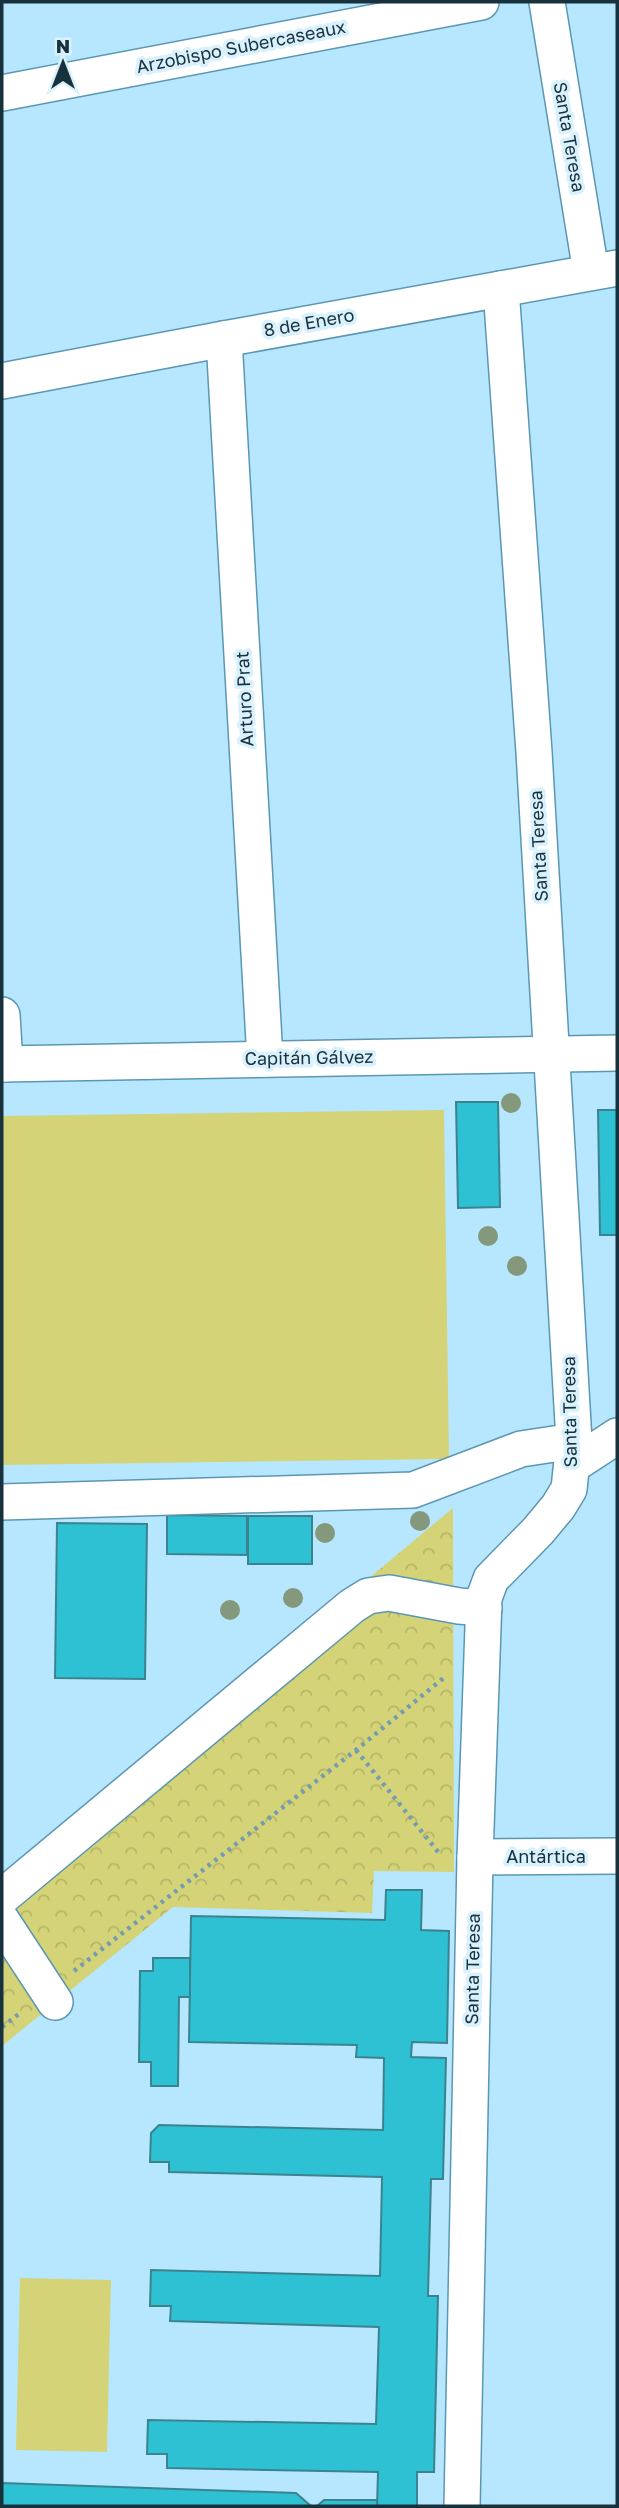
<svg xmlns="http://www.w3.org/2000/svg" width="619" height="2508" font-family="'Golos Text',sans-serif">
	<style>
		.park { fill: url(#park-crowns) }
		.garden { fill: #d4d377 }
		.building { fill: #2ec0d3; stroke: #3b848f; stroke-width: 2 }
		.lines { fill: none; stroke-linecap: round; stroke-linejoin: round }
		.minor-casing { stroke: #5b97b2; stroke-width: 38 }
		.path { stroke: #769daf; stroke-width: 4.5; stroke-dasharray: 3.5 5; stroke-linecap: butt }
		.minor { stroke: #fff; stroke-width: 35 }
		.tree { fill: #84997c }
		.labels { text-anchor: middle; stroke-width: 7; stroke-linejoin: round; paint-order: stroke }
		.street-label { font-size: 18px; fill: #18323d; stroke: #d9f1fc }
	</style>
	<defs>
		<pattern id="park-crowns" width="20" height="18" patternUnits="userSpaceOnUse" patternTransform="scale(1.75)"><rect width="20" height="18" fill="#d4d377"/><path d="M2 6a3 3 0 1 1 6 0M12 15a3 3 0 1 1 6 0" fill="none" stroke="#b5b668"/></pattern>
	</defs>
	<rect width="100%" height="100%" fill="#b7e7fe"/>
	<polygon class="park" points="453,1508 454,1872 374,1871 372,1913 173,1907 2,2046 2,1884"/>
	<g class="garden">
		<polygon points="444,1110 449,1459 2,1465 2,1116"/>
		<polygon points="20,2278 111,2280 107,2452 16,2450"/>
	</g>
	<g class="building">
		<polygon points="456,1102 498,1102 500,1207 458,1208"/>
		<polygon points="598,1110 617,1110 617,1235 600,1235"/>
		<polygon points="167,1515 247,1516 247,1555 167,1554"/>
		<rect x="248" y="1516" width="64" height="48"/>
		<polygon points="57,1523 147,1524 145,1679 55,1678"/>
		<polygon points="386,1890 422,1890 421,1930 449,1931 447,2043 412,2042 411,2057 446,2058 443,2179 431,2179 428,2296 438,2296 434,2472 417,2472 417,2506 377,2506 378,2472 167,2468 167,2454 147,2454 148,2420 376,2424 379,2327 170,2321 171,2306 150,2306 151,2270 380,2276 382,2177 169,2172 169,2162 150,2162 151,2133 159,2125 383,2130 384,2058 356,2057 357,2045 189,2042 191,1916 385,1920"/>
		<polygon points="153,1958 190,1958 190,1997 179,1997 178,2086 151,2086 151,2062 139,2062 140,1971 153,1971"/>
		<polygon points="2,2483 296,2493 311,2506 2,2506"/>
		<polygon points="324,2500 377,2500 377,2506 317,2506"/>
	</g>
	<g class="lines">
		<g class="minor-casing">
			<g id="minor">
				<polyline points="547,2 591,272"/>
				<polyline points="2,93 481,2"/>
				<polyline points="224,339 265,1059"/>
				<polyline points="2,381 224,339 617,268"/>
				<polyline points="2,1015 5,1064"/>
				<polyline points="2,1064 617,1053"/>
				<polyline points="573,1465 617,1436"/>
				<polyline points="2,1502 413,1490 521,1449 574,1441"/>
				<polyline points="475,1857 617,1856"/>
				<polyline points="2,1897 352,1606 368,1596 389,1593 459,1606 484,1608"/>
				<polyline points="2,1921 55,2002"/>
				<polyline points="462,2506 475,1857 484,1598 491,1579 538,1531 558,1507 569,1489 574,1441 534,752 501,289"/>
			</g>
		</g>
		<g class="path">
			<polyline points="356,1750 439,1853"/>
			<polyline points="74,1971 356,1750 446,1676"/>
			<polyline points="2,2027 20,2013"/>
		</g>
		<use href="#minor" class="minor"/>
	</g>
	<g class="tree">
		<circle cx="511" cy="1103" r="10"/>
		<circle cx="488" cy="1236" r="10"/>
		<circle cx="517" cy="1266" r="10"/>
		<circle cx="420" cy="1521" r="10"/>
		<circle cx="325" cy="1533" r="10"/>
		<circle cx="293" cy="1598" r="10"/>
		<circle cx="230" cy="1610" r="10"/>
	</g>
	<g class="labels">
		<g class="street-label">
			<text transform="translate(241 47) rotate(-11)" y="6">Arzobispo Subercaseaux</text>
			<text transform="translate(569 137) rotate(80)" y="6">Santa Teresa</text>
			<text transform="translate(309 323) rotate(-10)" y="6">8 de Enero</text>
			<text transform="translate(245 699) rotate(-93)" y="6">Arturo Prat</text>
			<text transform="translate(539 846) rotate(-93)" y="6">Santa Teresa</text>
			<text transform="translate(309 1058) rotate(-1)" y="6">Capitán Gálvez</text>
			<text transform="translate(570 1412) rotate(-91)" y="6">Santa Teresa</text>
			<text x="546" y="1863">Antártica</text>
			<text transform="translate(473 1969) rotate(-89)" y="6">Santa Teresa</text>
		</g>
	</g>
	<rect width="619" height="2508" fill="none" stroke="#18323d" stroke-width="7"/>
	<g transform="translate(63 63)" stroke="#d9f1fc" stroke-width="5" paint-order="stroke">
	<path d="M0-5L12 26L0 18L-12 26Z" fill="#18323d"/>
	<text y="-10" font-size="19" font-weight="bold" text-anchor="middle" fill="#18323d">N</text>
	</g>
</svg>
